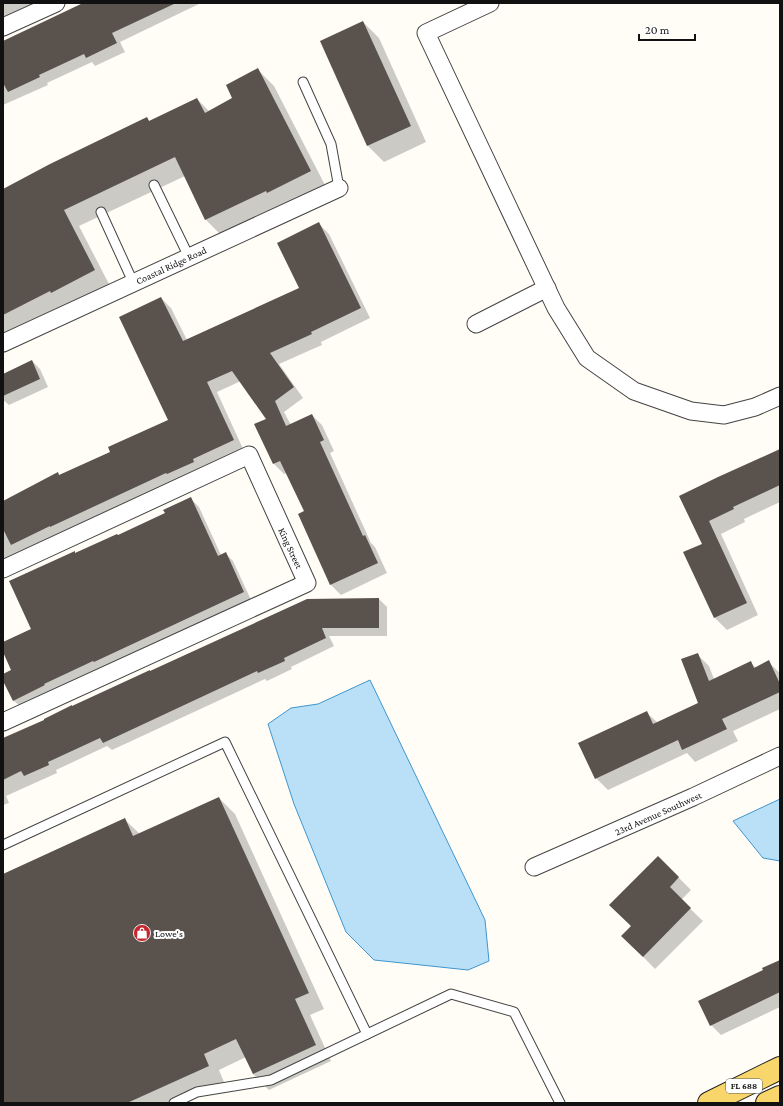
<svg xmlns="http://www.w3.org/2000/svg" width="783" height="1106" font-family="'Crimson Pro',serif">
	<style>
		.water { fill: #b9e0f7; stroke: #3f96cf }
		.shadow { fill: #0003 }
		.building { fill: #5a524d }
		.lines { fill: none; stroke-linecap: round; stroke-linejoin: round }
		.lane-casing { stroke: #444; stroke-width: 11 }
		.street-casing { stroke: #444; stroke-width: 19 }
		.primary-casing { stroke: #222; stroke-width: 24 }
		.lane { stroke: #fff; stroke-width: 9 }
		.street { stroke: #fff; stroke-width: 17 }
		.primary { stroke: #f9d66b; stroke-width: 22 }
		.labels { text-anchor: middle; stroke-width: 4; stroke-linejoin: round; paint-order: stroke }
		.shield { fill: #fff; stroke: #585858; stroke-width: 1 }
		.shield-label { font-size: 9px; font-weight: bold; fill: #111 }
		.street-label { font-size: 10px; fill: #111; stroke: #fff }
		.poi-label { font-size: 10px; fill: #111; stroke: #fff; text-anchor: start }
	</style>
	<rect width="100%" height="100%" fill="#fffdf5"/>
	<g class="water">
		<polygon points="370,680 485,920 489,961 468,970 374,960 346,932 294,804 268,724 291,708 318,704"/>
		<polygon points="780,799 780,861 763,858 733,821"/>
	</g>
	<g class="shadow">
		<polygon points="3,3 36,3 3,18"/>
		<polygon points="85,3 201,3 120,42 125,52 95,66 92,62 47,83 48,85 3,105 3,42"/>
		<polygon points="363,22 379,38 426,142 384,162 368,146 321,42"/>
		<polygon points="258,70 274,86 326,187 222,236 206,220 185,176 79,226 110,286 3,336 3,190 147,118 150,122 197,99 209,111 233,98"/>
		<polygon points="319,224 329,234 370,318 321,342 322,345 279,364 303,398 284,412 291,425 312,415 322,425 334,451 330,453 371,543 375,547 387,573 341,595 331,585 305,512 287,473 284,474 274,464 256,425 268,419 241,381 217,392 244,451 3,565 3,502 111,452 170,420 161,298 171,308 187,340 300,288"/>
		<polygon points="32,361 40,369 48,387 9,405 3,400 3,375"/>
		<polygon points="780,451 780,502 744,519 745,522 721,534 758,615 727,630 715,618 685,553 703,544 680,496"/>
		<polygon points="191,499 199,507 221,555 225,553 233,561 251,600 22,708 13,700 3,679 3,675 12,670 3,650 3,643 32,629 74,552 76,554 118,536 166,514"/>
		<polygon points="379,599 387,607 387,636 329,636 334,646 291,667 292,669 267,681 265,679 112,750 107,746 56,770 57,773 6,796 9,803 3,805 3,740"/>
		<polygon points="697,654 709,666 714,679 750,662 756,668 768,662 780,673 780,709 733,731 738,741 695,762 687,753 608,790 596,778 646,712 658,723 700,704"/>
		<polygon points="219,798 235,814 324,1009 310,1015 331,1061 269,1090 253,1074 246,1057 219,1070 224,1082 178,1103 3,1103 3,875 124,819 140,834"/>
		<polygon points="658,857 691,890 681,900 703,921 655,969 623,936 632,926"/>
		<polygon points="780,961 780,1007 721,1035 711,1025 764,970"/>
	</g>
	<g class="building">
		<polygon points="83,3 176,3 112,33 117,43 86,58 84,54 39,75 40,77 8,92 3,83 3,41"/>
		<polygon points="363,21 411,126 367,146 320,41"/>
		<polygon points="258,68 311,171 267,193 266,191 205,220 175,157 64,210 95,270 51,293 50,291 3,315 3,189 50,164 147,117 149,121 197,98 205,113 232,98 226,85"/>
		<polygon points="319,222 361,308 311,332 312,334 270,353 294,387 275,401 286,426 312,414 324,440 320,442 363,536 365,535 378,563 330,585 298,514 304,511 280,461 273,464 254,424 266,419 232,371 207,382 234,440 193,459 194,462 167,474 166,473 50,527 50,526 11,545 3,529 3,501 58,472 59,475 110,452 108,447 168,420 119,317 161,297 183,341 299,288 277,243"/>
		<polygon points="32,360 40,379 3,396 3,374"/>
		<polygon points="780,449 780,485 733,507 734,509 709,521 747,603 714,618 683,552 702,544 679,496 718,477"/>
		<polygon points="191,497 218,556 226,552 244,592 94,662 93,661 44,684 45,685 13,701 3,681 3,674 11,670 3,652 3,642 31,629 9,581 75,551 75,553 117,534 118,535 165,513 163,510"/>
		<polygon points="379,598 379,628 322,628 326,638 284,658 285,661 258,673 257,671 103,743 100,738 48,762 49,765 24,776 21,771 3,780 3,738 44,720 44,719 72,705 72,706 150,670 150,671 307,599"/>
		<polygon points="698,653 709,681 751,661 754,668 769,660 780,684 780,692 722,719 727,729 682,750 678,740 595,779 578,743 647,711 653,724 698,703 681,659"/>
		<polygon points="219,797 309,993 295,999 316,1045 253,1074 236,1039 204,1054 209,1066 127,1103 3,1103 3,874 125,818 133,836"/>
		<polygon points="658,856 679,877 670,887 691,908 643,957 621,936 631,926 609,905"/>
		<polygon points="780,960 780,992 710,1026 698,1001 763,970 762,968"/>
	</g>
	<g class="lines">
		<g class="lane-casing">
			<g id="lane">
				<polyline points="303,82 331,144 339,188"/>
				<polyline points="154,185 189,257"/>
				<polyline points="101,212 133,282"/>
				<polyline points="3,845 225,742 367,1034"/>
				<polyline points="174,1103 197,1092 271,1080 451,994 514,1012 560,1103"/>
			</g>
		</g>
		<g class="street-casing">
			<g id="street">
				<polyline points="490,3 426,33 556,308 587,358 634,391 691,411 724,415 755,407 780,396"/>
				<polyline points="3,27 56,3"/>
				<polyline points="476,324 547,288"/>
				<polyline points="3,343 339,188"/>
				<polyline points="3,569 249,455 307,583 3,722"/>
				<polyline points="534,867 693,797 780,756"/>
			</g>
		</g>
		<g class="primary-casing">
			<g id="primary">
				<polyline points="709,1103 780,1068"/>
				<polyline points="767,1103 780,1097"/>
			</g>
		</g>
		<use href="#lane" class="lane"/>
		<use href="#street" class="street"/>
		<use href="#primary" class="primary"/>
	</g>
	<defs>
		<g id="shop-disc" transform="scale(0.9)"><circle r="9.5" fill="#c4262e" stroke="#fff"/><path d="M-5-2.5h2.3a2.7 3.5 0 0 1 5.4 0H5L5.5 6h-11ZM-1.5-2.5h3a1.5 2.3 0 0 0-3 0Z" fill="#fff"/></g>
	</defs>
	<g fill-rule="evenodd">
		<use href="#shop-disc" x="142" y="933"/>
	</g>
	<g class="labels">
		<rect class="shield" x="726" y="1079" width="36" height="14" rx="3"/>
		<g class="shield-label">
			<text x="744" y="1089">FL 688</text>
		</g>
		<g class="street-label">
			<text transform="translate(171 265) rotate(-25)" y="4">Coastal Ridge Road</text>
			<text transform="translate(291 548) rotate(65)" y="4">King Street</text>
			<text transform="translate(658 813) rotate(-24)" y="4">23rd Avenue Southwest</text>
		</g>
		<g class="poi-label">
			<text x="155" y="937">Lowe's</text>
		</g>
	</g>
	<rect width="783" height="1106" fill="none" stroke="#111111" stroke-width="8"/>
	<path d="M639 34v6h56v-6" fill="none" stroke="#111111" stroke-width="2"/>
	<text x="645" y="34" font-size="12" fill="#111111" stroke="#ffffff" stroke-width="3" paint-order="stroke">20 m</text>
</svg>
